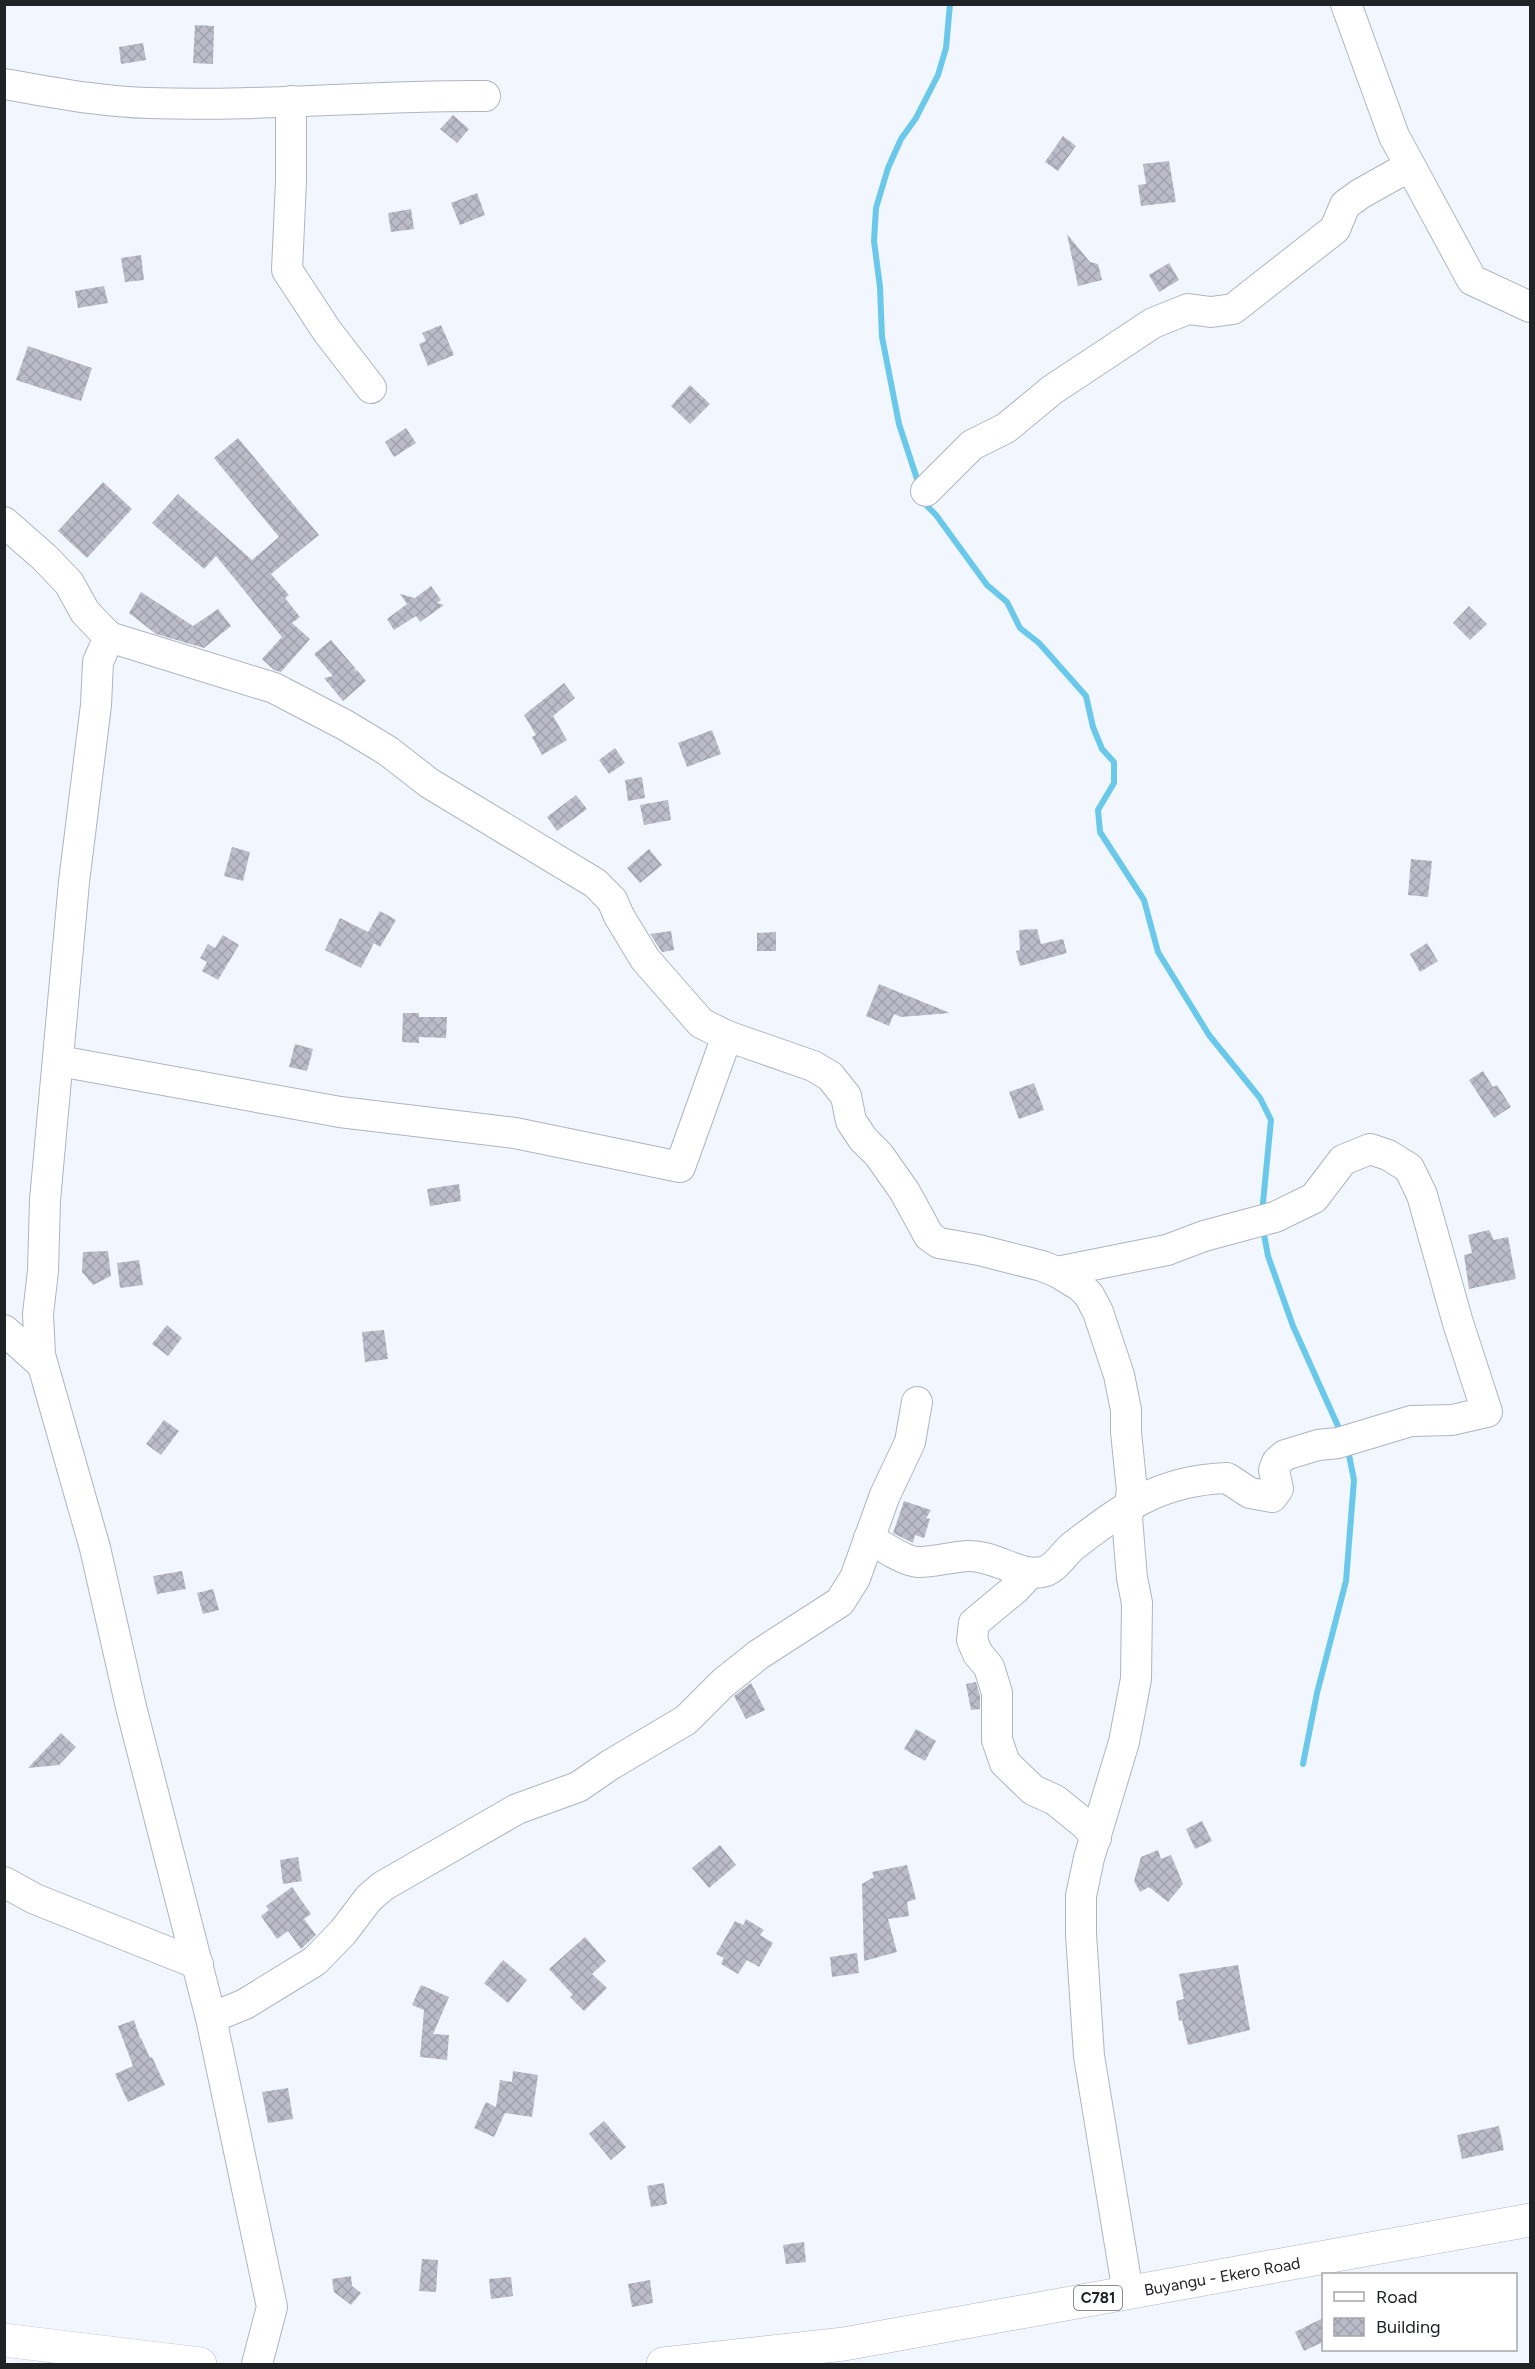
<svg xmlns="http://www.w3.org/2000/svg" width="1535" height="2369" font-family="Figtree,sans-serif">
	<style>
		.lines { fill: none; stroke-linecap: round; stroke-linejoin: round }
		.stream { stroke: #6ac9ea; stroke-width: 6 }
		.building { fill: url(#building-cross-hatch) }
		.minor-casing { stroke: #afb5bf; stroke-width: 32 }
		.major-casing { stroke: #afb5bf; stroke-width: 34 }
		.minor { stroke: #fff; stroke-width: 30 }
		.major { stroke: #fff; stroke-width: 33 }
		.labels { text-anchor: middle; stroke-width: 5; stroke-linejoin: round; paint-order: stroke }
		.shield { fill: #fff; stroke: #636567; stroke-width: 1.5 }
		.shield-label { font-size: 15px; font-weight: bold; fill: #202326 }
		.street-label { font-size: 16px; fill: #202326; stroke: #fff }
	</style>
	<defs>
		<pattern id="building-cross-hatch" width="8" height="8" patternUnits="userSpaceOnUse" patternTransform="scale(1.5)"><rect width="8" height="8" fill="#bbbcc8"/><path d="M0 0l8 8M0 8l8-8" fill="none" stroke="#a0a1ac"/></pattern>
	</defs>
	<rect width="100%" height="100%" fill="#f1f6ff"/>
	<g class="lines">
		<g class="stream">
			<polyline points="919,485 899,424 882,337 880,287 874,241 876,208 888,168 901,139 916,118 938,75 946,48 950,4"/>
			<polyline points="924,500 927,506 936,515 987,585 1007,602 1020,628 1039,643 1086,696 1093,727 1102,749 1114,762 1114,783 1098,810 1100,832 1144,900 1158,952 1209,1035 1260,1098 1271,1120 1262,1213"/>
			<polyline points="1263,1229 1268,1256 1293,1326 1342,1435"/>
			<polyline points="1303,1764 1317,1693 1346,1581 1354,1480 1348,1450"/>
		</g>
	</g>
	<g class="building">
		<polygon points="195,25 214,26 213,64 193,63"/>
		<polygon points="143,43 146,60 121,64 119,47"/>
		<polygon points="453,115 469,129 457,143 440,129"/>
		<polygon points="1063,136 1076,146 1058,171 1045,162"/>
		<polygon points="1169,161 1176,202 1141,206 1138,185 1146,184 1143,164"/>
		<polygon points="477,193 485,215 460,225 451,203"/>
		<polygon points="411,209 414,229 391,232 388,213"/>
		<polygon points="1067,234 1090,262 1098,264 1102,280 1078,286"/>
		<polygon points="141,255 144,280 125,282 121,258"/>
		<polygon points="1169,263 1179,280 1159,292 1149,275"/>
		<polygon points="104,286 108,303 78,308 75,291"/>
		<polygon points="441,325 454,355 428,366 419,344 426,341 422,333"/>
		<polygon points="28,346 92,368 81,401 16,380"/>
		<polygon points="690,385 710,404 690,424 671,406"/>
		<polygon points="406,428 416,443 394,457 385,442"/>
		<polygon points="238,438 319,535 271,574 289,595 285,598 300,617 292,623 310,639 281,672 274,670 262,659 282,637 216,556 204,569 152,523 178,494 252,560 279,537 214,458"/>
		<polygon points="103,482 132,509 87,558 58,531"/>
		<polygon points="431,586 441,600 437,603 444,605 420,622 416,616 394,630 387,619 407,604 400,594 415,598"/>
		<polygon points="141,592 193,626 218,609 231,626 204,648 156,634 129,613"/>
		<polygon points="1469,606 1487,624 1470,640 1453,623"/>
		<polygon points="331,640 356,669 353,671 357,670 366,681 343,701 324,678 333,676 314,654"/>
		<polygon points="564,683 575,698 553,716 567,740 542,755 532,737 536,735 524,715"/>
		<polygon points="712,730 721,754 687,767 678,743"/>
		<polygon points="615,748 625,763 609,774 599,760"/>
		<polygon points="642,777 645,798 628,801 625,780"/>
		<polygon points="576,795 587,809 557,831 547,817"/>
		<polygon points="668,800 671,820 644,825 640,805"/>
		<polygon points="232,847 250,852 243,881 224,876"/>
		<polygon points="649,849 662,865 640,883 627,868"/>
		<polygon points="1411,859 1432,861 1428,897 1408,895"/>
		<polygon points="380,911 396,920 380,947 374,943 361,968 325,950 340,918 368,932"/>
		<polygon points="1037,929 1041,944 1063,939 1067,953 1020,966 1016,951 1020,950 1019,930"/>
		<polygon points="671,931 674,950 662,952 650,934"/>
		<polygon points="776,932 776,951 757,951 757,933"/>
		<polygon points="223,935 239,945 218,980 202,971 207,962 200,958 208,944 215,948"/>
		<polygon points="1427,943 1438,961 1420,972 1410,954"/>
		<polygon points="879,984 950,1013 901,1017 894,1014 889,1026 866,1016"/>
		<polygon points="403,1013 419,1013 419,1017 447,1017 446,1038 419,1037 419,1043 402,1042"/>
		<polygon points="295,1044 313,1049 307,1071 289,1067"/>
		<polygon points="1483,1071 1493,1087 1497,1085 1511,1107 1494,1118 1469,1080"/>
		<polygon points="1034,1083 1044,1110 1019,1119 1009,1092"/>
		<polygon points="459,1184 461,1201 430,1206 427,1189"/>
		<polygon points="1489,1230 1494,1240 1508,1237 1516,1279 1469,1289 1464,1255 1472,1253 1468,1235"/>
		<polygon points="108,1251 111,1276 93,1285 82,1272 83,1252"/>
		<polygon points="139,1260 143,1285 120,1288 117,1263"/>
		<polygon points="167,1325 182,1338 168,1356 152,1344"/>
		<polygon points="384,1330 388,1359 365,1362 362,1332"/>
		<polygon points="164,1420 179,1431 161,1455 146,1444"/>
		<polygon points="904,1501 931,1510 926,1518 930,1519 924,1538 915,1535 913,1543 893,1533"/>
		<polygon points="182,1571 186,1589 157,1594 153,1576"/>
		<polygon points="213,1589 219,1610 203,1614 197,1593"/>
		<polygon points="976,1682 980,1696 980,1709 971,1710 966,1684"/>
		<polygon points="751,1683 765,1710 746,1719 734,1696"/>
		<polygon points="916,1729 936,1741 925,1761 904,1749"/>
		<polygon points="61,1733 76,1747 59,1765 28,1768"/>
		<polygon points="1202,1821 1212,1841 1195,1849 1186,1829"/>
		<polygon points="720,1845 736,1865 709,1888 692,1868"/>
		<polygon points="1158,1850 1161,1859 1171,1855 1183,1884 1168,1902 1149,1887 1140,1892 1134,1881 1141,1857"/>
		<polygon points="298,1857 302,1881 283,1884 280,1860"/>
		<polygon points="907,1865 916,1899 907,1902 909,1916 888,1919 897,1952 864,1961 862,1884 874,1877 872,1872"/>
		<polygon points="292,1887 311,1914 304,1919 316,1935 301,1949 288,1931 277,1939 261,1916 269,1910 266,1906"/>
		<polygon points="746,1919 764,1930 760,1935 773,1943 759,1967 747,1960 738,1974 721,1964 724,1958 716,1954 735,1921 743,1925"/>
		<polygon points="585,1937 606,1961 592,1974 607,1988 584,2011 570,1997 573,1995 549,1969"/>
		<polygon points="857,1953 859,1973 832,1977 830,1957"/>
		<polygon points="503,1960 527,1980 508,2003 484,1983"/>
		<polygon points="1238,1965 1250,2030 1188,2045 1182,2020 1179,2021 1176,2001 1184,1999 1179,1974"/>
		<polygon points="421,1985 449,1997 433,2034 449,2035 447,2060 420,2057 424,2010 412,2005"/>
		<polygon points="134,2020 140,2038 141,2038 150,2058 152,2057 165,2085 128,2102 115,2074 133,2066 118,2026"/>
		<polygon points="513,2071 538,2075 532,2117 505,2113 494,2137 474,2128 486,2102 496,2107 500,2080 512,2082"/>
		<polygon points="288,2088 293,2119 268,2123 262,2092"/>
		<polygon points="604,2121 626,2147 611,2160 589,2134"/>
		<polygon points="1499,2126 1504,2150 1462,2159 1457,2135"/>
		<polygon points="664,2183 667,2204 651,2207 647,2186"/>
		<polygon points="804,2242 806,2262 786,2264 783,2245"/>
		<polygon points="422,2259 438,2260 436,2292 419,2291"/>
		<polygon points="351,2276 352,2286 361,2293 351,2305 334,2292 332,2279"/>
		<polygon points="511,2277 513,2296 491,2299 489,2279"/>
		<polygon points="650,2280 653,2303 632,2307 628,2284"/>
		<polygon points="1323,2318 1323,2342 1304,2351 1295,2332"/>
	</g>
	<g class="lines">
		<g class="minor-casing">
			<g id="minor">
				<polyline points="1346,4 1394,136 1472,280 1530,307"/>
				<path d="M4,84C52,92 100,102 149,103C261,107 373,95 485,96"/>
				<polyline points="291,101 291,181 287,270 327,331 371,388"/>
				<polyline points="926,491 972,445 1006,428 1052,390 1153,323 1188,309 1211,312 1233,309 1335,229 1345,205 1360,194 1410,166"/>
				<polyline points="4,522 44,557 69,583 85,612 109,637 98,662 96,705 74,882 45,1200 43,1271 38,1314 40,1355 95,1548 131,1707 211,2018 272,2307 257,2364"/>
				<polyline points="109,637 274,688 345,725 388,751 429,783 595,883 612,900 619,916 645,959 701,1023 727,1036 813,1066 830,1076 846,1096 851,1121 863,1139 879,1155 905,1192 929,1236 939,1243 979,1250 1042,1266 1057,1272 1080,1286 1089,1295 1098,1312 1119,1375 1126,1410 1126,1432 1132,1491 1127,1518 1132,1578 1137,1603 1136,1679 1124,1742 1089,1858 1081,1896 1081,1934 1089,2056 1128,2293"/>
				<polyline points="59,1061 340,1112 515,1133 680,1167 727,1036"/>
				<polyline points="4,1330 42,1364"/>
				<path d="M869,1538C880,1545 906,1562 918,1562C934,1562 951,1557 968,1556C995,1555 1019,1577 1042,1572C1055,1570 1063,1554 1073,1546C1124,1507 1160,1480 1227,1478L1250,1493L1272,1497L1278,1489L1274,1470L1277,1462L1285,1455L1318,1445L1338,1443L1411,1421L1452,1420L1487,1412L1458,1323L1422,1195L1409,1168L1388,1155L1370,1149L1343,1160L1314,1198L1275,1217L1204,1236L1167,1250L1057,1272"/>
				<polyline points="1029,1574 1015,1589 974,1623 972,1640 978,1654 989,1667 997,1693 997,1740 1005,1763 1033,1790 1055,1800 1086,1825 1096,1838"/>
				<polyline points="4,1882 35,1899 198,1964"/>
				<polyline points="211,2018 245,2004 315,1961 343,1932 369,1898 383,1886 517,1809 578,1787 610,1765 686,1720 723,1683 758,1655 840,1602 855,1578 885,1495 910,1442 917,1402"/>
			</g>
		</g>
		<g class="major-casing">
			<g id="major">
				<polyline points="4,2340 200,2364"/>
				<polyline points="663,2364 844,2344 1530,2220"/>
			</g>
		</g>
		<use href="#minor" class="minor"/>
		<use href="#major" class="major"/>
	</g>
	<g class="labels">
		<rect class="shield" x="1074" y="2286" width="48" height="24" rx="4.5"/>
		<g class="shield-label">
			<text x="1098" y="2303">C781</text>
		</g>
		<g class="street-label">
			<text transform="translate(1222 2276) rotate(-10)" y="6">Buyangu - Ekero Road</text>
		</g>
	</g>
	<rect width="1535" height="2369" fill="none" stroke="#202326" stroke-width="12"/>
	<rect x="1322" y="2273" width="195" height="78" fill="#ffffff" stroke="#a6a7a8" stroke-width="1.5"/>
	<rect x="1334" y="2292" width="30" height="9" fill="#ffffff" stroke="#a6a7a8" stroke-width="1.5"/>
	<text x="1376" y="2303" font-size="18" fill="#202326">Road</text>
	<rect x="1334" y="2318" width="30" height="18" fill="url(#building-cross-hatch)" stroke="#a6a7a8" stroke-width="1.5"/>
	<text x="1376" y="2333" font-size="18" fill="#202326">Building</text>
</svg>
